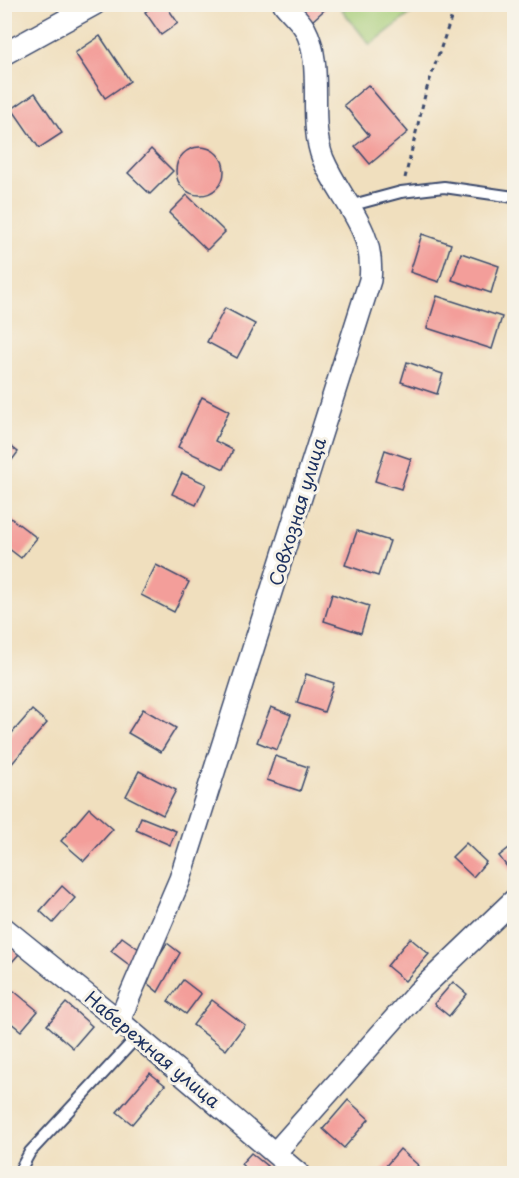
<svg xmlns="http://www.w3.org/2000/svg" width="519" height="1178" font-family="'Playpen Sans',sans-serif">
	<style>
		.green { fill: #a5cc76; stroke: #607e6a; stroke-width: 1.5 }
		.building { fill: #f39e9a }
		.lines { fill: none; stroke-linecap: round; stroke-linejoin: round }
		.lane-casing { stroke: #3b496c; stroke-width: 14 }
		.street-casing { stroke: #3b496c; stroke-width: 24 }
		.path { stroke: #3b496c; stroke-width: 3; stroke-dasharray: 4.5 4.5; stroke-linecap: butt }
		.lane { stroke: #fff; stroke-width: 10 }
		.street { stroke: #fff; stroke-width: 21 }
		.labels { text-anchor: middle; stroke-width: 6; stroke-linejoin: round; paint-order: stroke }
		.street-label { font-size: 18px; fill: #1b2f5e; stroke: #f7f3e8 }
	</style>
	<rect width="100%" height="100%" fill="#f7f3e8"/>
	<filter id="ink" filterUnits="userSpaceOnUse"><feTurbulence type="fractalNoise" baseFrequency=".0167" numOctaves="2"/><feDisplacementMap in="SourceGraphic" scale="12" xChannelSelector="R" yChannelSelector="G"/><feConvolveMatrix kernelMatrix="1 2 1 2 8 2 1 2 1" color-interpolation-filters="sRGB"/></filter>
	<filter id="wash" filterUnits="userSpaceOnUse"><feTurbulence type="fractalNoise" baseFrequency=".008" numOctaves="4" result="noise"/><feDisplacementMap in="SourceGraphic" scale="24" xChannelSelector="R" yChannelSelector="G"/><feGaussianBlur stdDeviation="1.35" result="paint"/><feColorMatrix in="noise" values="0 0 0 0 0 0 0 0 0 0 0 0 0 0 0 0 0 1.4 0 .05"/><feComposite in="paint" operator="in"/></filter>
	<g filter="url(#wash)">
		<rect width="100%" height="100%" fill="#f0dfbe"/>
		<polygon class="green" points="350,4 422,4 422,5 370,45 342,10"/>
		<g id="blocks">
			<g class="building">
				<polygon points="156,4 165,4 178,23 161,35 145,12"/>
				<polygon points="298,4 331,4 312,21"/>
				<polygon points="100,36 130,81 105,98 75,53"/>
				<polygon points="368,85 408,132 370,164 355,146 369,135 344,105"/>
				<polygon points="35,93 62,133 39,148 12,109"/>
				<circle cx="200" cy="171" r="24"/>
				<polygon points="151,149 173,171 150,194 128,173"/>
				<polygon points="187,195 225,232 207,250 169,213"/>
				<polygon points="422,234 451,244 439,282 410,272"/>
				<polygon points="461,253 499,266 491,293 452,280"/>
				<polygon points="437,296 502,317 492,349 427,328"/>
				<polygon points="225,308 255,324 237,358 207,342"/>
				<polygon points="407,362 443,374 437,394 401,382"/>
				<polygon points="202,397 229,411 215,441 233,450 224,469 178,447"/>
				<polygon points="4,441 18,452 6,468 4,467"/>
				<polygon points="385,450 411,459 401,489 375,481"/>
				<polygon points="182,473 206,484 196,505 172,494"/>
				<polygon points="4,513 37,538 21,558 4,545"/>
				<polygon points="357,531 390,541 378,576 345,565"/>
				<polygon points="156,565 189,582 174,612 141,595"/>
				<polygon points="332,594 369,606 361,633 324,621"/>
				<polygon points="306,674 334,683 324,712 297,703"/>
				<polygon points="271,707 291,715 277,750 257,742"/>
				<polygon points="143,709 176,728 161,752 128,733"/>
				<polygon points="32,710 47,723 9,767 5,763 5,741"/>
				<polygon points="275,756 308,767 300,791 267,780"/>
				<polygon points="139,771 176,790 163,815 126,796"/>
				<polygon points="89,808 113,829 84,861 61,841"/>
				<polygon points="141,817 176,831 170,845 136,830"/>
				<polygon points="466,843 486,862 473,877 452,857"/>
				<polygon points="509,848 514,855 514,869 511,872 499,856"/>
				<polygon points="62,886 75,898 53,923 40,911"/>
				<polygon points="122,937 143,952 132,967 111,951"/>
				<polygon points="410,938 429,954 405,981 387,966"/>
				<polygon points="4,941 19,954 4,971"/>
				<polygon points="167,943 180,953 158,992 147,983 158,957"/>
				<polygon points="183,980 201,994 186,1014 168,1001"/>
				<polygon points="453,982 467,994 449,1016 434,1004"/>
				<polygon points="14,991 38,1011 21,1031 4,1017 4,1002"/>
				<polygon points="212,1000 245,1025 226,1050 193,1025"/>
				<polygon points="66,1003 92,1026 73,1048 47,1025"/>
				<polygon points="150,1073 165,1085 132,1124 117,1112"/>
				<polygon points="348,1100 369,1119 344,1148 323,1129"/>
				<polygon points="400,1149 418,1165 411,1174 379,1174"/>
				<polygon points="251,1153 267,1166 261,1174 252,1174 241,1164"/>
			</g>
		</g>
	</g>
	<g filter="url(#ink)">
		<use href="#blocks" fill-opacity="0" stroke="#3b496c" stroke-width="1.5"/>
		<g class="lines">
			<g class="lane-casing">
				<g id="lane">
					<polyline points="349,206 401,192 444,187 514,197"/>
					<polyline points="18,1174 30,1152 137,1037"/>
				</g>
			</g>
			<g class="street-casing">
				<g id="street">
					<polyline points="4,54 95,4"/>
					<polyline points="4,928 119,1021 299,1174"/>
					<path d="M119,1021L180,879L370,280C376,229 341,202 323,159C307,118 325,66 305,29C300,20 290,12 284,4"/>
					<polyline points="275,1153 418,992 514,900"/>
				</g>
			</g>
			<polyline class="path" points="405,178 426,91 456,4"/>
			<use href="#lane" class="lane"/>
			<use href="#street" class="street"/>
		</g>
	</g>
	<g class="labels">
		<g class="street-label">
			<text transform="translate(298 512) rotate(-73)" y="6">Совхозная улица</text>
			<text transform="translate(152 1050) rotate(40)" y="6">Набережная улица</text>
		</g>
	</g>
	<rect width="519" height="1178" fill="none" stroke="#f7f3e8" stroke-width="24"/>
</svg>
